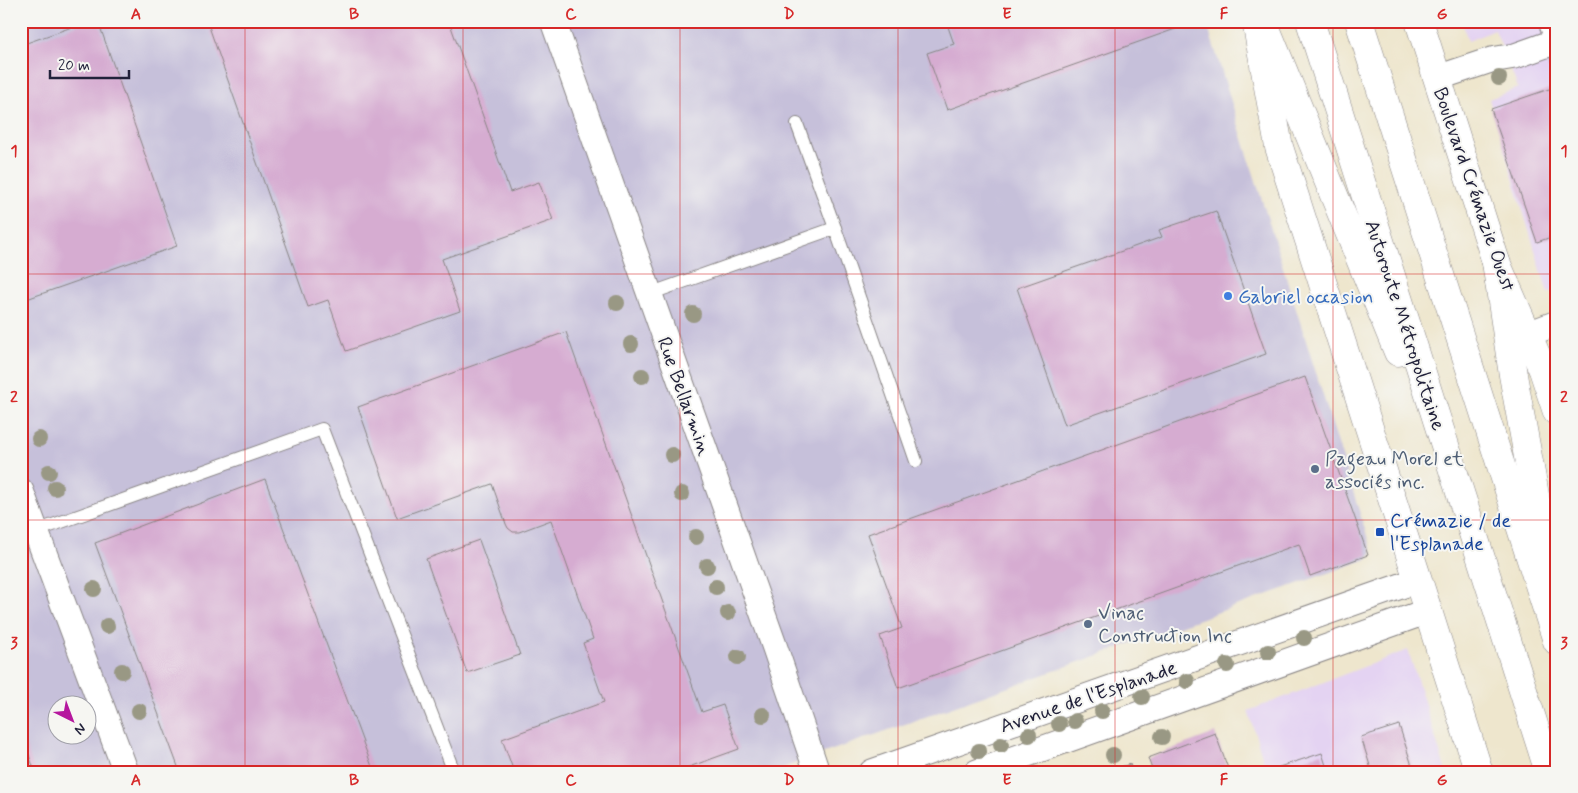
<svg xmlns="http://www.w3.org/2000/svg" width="1578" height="793" font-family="Mynerve,sans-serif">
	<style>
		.built { fill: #e4d3f2 }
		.industrial { fill: #c6c0da; fill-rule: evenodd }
		.building { fill: #d6acd1 }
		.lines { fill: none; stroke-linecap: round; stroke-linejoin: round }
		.lane-casing { stroke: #888484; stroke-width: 14 }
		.street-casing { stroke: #888484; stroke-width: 27 }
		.secondary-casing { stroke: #888484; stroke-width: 29 }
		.highway-casing { stroke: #888484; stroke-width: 29 }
		.lane { stroke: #fff; stroke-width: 12 }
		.street { stroke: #fff; stroke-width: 25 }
		.secondary { stroke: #fff; stroke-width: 28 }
		.highway { stroke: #fff; stroke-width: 28 }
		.tree { fill: #999884 }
		.grid { fill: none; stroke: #d62828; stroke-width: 1; stroke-opacity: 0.55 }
		.shop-dot { fill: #3f7fe0; stroke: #f6f6f2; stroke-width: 2 }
		.service-dot { fill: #5c6f8a; stroke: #f6f6f2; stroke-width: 2 }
		.transit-dot { fill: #1a4fb4; stroke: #f6f6f2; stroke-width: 2 }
		.labels { text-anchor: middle; stroke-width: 4; stroke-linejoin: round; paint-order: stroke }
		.street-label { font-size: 20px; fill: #22223b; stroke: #f6f6f2 }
		.shop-label { font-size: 20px; fill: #366cbe; stroke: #f6f6f2; text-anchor: start }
		.service-label { font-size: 20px; fill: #4e5e75; stroke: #f6f6f2; text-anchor: start }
		.transit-label { font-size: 20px; fill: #164399; stroke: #f6f6f2; text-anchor: start }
		.neatline { fill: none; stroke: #d62828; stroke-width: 2 }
		.grid-label { font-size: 16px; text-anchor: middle; font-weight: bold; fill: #d62828 }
	</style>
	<rect width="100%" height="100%" fill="#f6f6f2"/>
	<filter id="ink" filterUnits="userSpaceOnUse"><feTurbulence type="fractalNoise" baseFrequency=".02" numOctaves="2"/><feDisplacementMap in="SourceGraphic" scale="10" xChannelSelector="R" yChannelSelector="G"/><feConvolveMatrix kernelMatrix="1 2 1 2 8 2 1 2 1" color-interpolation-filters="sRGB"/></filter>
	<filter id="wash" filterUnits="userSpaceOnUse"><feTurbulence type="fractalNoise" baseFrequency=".0096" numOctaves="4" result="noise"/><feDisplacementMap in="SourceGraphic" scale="20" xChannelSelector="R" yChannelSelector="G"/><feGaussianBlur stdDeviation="1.12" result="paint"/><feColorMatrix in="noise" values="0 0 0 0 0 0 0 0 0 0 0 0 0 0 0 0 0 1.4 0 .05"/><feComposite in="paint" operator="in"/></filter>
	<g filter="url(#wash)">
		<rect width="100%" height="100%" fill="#eee6cd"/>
		<g class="built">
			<polygon points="1462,21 1551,21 1557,38 1557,290 1548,293 1489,99 1518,88 1495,30 1468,41"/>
			<polygon points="1408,650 1446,772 1267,772 1248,711"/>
		</g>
		<path class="industrial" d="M21,21H1206L1372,552L1367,559L771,772H21ZM58,706H88V736H58Z"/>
		<g id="blocks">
			<g class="building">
				<polygon points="89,21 98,21 177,246 21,301 21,45"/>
				<polygon points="207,21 449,21 510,192 539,182 553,220 442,259 460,311 346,351 328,300 308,307"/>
				<polygon points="946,21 1195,21 1195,22 947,110 927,53 954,44"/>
				<polygon points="1555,87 1557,91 1557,235 1537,242 1491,109"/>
				<polygon points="1216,211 1266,354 1065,425 1017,288 1162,237 1159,230"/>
				<polygon points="566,332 702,712 723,705 739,749 675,772 639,772 638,770 634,772 514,772 502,739 604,702 583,643 593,639 551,520 519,532 513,532 508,528 506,524 492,484 397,518 358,407"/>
				<polygon points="1305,377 1368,555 1310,576 1299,544 898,688 880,636 902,628 868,534"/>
				<polygon points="265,479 374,772 180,772 95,543"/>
				<polygon points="479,540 520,655 467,673 426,559"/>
				<polygon points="1399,725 1414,772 1372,772 1361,737"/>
				<polygon points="1215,733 1229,771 1225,772 1153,772 1148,758"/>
				<polygon points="21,735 22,735 35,772 21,772"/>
				<polygon points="1322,753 1328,772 1280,772 1279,767"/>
				<polygon points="1130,764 1133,772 1108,772 1108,771"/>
			</g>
		</g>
	</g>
	<g filter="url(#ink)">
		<use href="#blocks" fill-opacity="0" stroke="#888484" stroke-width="1"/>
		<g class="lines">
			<g class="lane-casing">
				<g id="lane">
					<polyline points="1544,21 1557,57"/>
					<polyline points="797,124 835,228"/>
					<polyline points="649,294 835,228 916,461"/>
					<polyline points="36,531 322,429 454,772"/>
				</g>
			</g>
			<g class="street-casing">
				<g id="street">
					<polyline points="553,21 775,648 817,772"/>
					<polyline points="1437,78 1491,60 1515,56 1557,41"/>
					<polyline points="1528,334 1557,323"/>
					<polyline points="21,491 126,772"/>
					<polyline points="872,772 1418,580"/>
					<polyline points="977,772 1428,611"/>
				</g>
			</g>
			<g class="secondary-casing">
				<g id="secondary">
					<polyline points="1256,21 1279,147 1428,611 1479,772"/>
					<polyline points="1419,21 1496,262 1543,370 1557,412"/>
				</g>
			</g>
			<g class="highway-casing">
				<g id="highway">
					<polyline points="1263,21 1398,352"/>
					<polyline points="1310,21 1549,772"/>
					<polyline points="1359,21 1557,641"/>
					<polyline points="1496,262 1513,375 1548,566"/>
				</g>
			</g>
			<use href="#lane" class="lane"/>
			<use href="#street" class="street"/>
			<use href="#secondary" class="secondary"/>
			<use href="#highway" class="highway"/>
		</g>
		<g class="tree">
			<circle cx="1499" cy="78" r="8"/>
			<circle cx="617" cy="303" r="8"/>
			<circle cx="693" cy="314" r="8"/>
			<circle cx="631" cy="344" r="8"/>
			<circle cx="642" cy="376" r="8"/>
			<circle cx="39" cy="439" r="8"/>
			<circle cx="672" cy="455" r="8"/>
			<circle cx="49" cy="472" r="8"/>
			<circle cx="55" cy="488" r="8"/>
			<circle cx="682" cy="494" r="8"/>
			<circle cx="696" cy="537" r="8"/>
			<circle cx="707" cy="566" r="8"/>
			<circle cx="716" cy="587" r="8"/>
			<circle cx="94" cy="589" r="8"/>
			<circle cx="728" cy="613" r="8"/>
			<circle cx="107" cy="626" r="8"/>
			<circle cx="1304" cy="638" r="8"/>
			<circle cx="1268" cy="652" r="8"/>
			<circle cx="738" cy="657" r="8"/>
			<circle cx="1227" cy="665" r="8"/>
			<circle cx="122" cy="671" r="8"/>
			<circle cx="1187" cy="681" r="8"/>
			<circle cx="1142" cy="697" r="8"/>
			<circle cx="139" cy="711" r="8"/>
			<circle cx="1102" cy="711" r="8"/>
			<circle cx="763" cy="715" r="8"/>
			<circle cx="1075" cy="721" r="8"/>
			<circle cx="1059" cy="724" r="8"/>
			<circle cx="1029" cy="735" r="8"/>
			<circle cx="1162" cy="737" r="8"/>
			<circle cx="1001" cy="745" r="8"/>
			<circle cx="979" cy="751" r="8"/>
			<circle cx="1113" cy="755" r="8"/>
		</g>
	</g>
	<path class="grid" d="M245,21V772M463,21V772M680,21V772M898,21V772M1115,21V772M1333,21V772M21,274H1557M21,520H1557"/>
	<circle class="shop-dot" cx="1228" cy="296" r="5"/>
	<g class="service-dot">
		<circle cx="1315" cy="469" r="5"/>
		<circle cx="1088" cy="624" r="5"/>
	</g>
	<rect class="transit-dot" x="1375" y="527" width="10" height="10" rx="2.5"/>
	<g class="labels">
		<g class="street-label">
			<text transform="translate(1475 189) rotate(71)" y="7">Boulevard Crémazie Ouest</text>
			<text transform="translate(1406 325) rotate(72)" y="7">Autoroute Métropolitaine</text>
			<text transform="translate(685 396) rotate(70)" y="7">Rue Bellarmin</text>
			<text transform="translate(1088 696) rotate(-19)" y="7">Avenue de l'Esplanade</text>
		</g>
		<g class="shop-label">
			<text x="1238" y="303">Gabriel occasion</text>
		</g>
		<g class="service-label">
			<text x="1325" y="465">Pageau Morel et<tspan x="1325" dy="23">associés inc.</tspan></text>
			<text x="1098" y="619">Vinac<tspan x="1098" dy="23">Construction Inc</tspan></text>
		</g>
		<g class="transit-label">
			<text x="1390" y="527">Crémazie / de<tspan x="1390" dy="23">l'Esplanade</tspan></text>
		</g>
	</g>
	<rect width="1578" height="793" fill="none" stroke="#f6f6f2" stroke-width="55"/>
	<g transform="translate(72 720) rotate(138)"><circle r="24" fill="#f6f6f2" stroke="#a1a1a9"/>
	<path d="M0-4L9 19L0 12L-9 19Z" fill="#b5179e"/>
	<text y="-8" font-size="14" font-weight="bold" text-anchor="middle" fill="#22223b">N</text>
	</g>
	<path d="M50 70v8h79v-8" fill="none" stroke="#22223b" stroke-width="2.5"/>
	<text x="58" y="70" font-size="15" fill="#22223b" stroke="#f6f6f2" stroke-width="4" paint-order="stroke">20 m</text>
	<rect x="28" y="28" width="1522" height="738" class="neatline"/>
	<g class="grid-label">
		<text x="136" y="19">A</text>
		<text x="354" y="19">B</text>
		<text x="571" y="19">C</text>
		<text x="789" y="19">D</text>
		<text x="1007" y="19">E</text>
		<text x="1224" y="19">F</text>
		<text x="1442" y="19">G</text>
		<text x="14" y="156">1</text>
		<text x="1564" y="156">1</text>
		<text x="14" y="402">2</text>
		<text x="1564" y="402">2</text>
		<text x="14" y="648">3</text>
		<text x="1564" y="648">3</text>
		<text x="136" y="785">A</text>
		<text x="354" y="785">B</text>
		<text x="571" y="785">C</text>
		<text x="789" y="785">D</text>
		<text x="1007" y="785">E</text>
		<text x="1224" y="785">F</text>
		<text x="1442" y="785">G</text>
	</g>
</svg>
